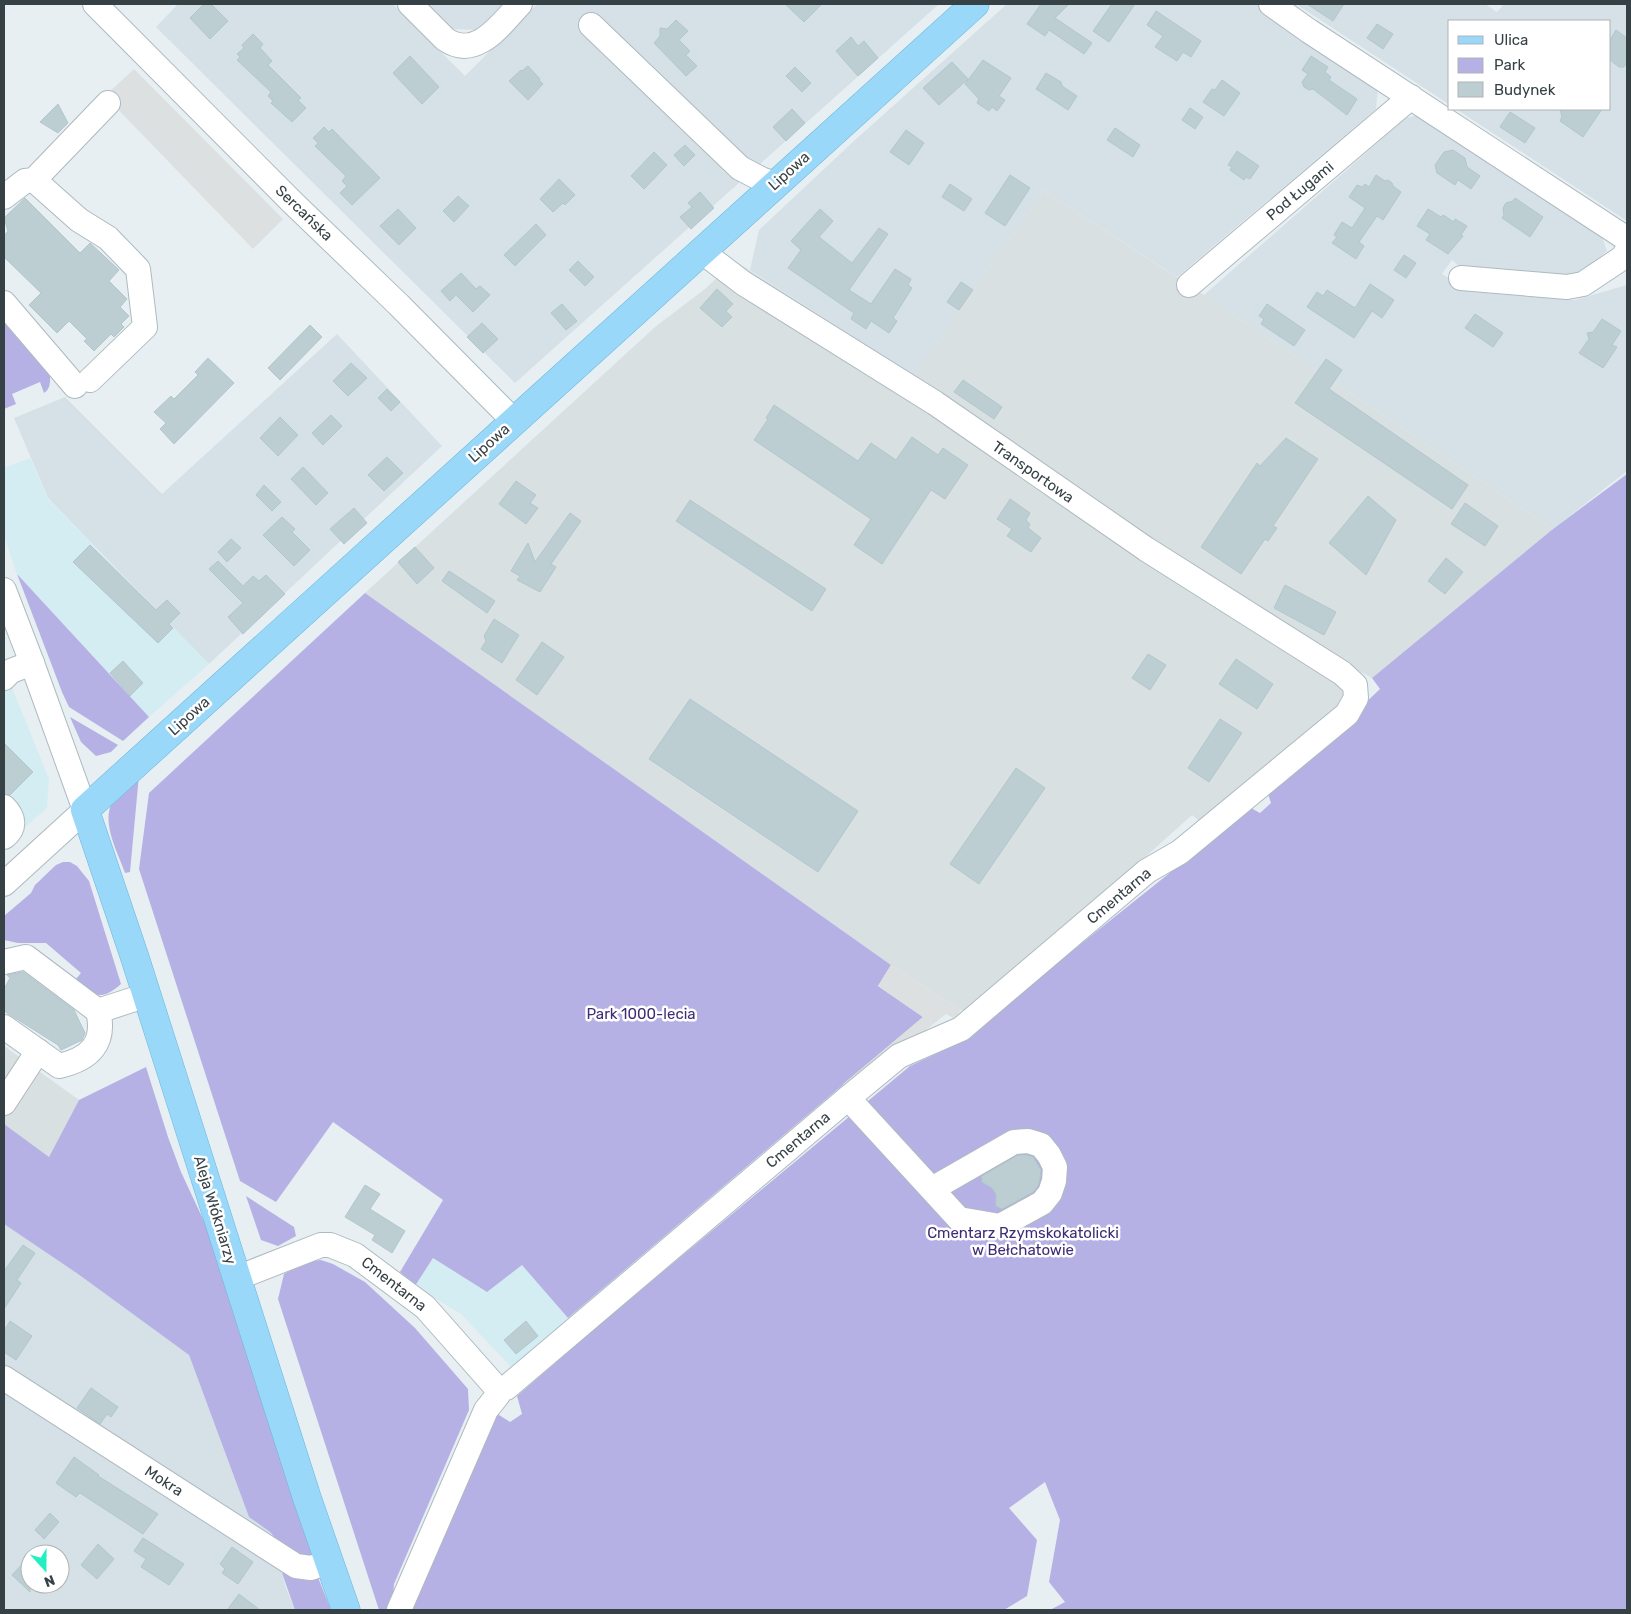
<svg xmlns="http://www.w3.org/2000/svg" width="1631" height="1614" font-family="Rubik,sans-serif">
	<style>
		.residential { fill: #d5e1e6; fill-rule: evenodd }
		.commercial { fill: #d3edf3 }
		.industrial { fill: #d8e0e2 }
		.green { fill: #b6b1e5 }
		.parking { fill: #dce0e1 }
		.building { fill: #bdced3; stroke: #b0c7ce }
		.lines { fill: none; stroke-linecap: round; stroke-linejoin: round }
		.minor-casing { stroke: #adbac0; stroke-width: 26 }
		.major-casing { stroke: #6ab7dd; stroke-width: 29 }
		.minor { stroke: #fff; stroke-width: 24 }
		.major { stroke: #99d8f9; stroke-width: 28 }
		.labels { text-anchor: middle; stroke-width: 5; stroke-linejoin: round; paint-order: stroke }
		.street-label { font-size: 15px; fill: #364145; stroke: #fff }
		.park-label { font-size: 15px; fill: #3e2c74; stroke: #fff }
	</style>
	<rect width="100%" height="100%" fill="#e7eff2"/>
	<g class="residential">
		<polygon points="178,4 393,4 465,76 537,4 939,4 515,383 156,27"/>
		<polygon points="425,4 506,4 481,30 449,29"/>
		<polygon points="1007,4 1257,4 1378,86 1376,109 1177,277 1043,190 914,376 750,270 759,230 855,140"/>
		<polygon points="1296,4 1485,4 1497,12 1504,4 1627,4 1627,221 1456,109 1610,109 1610,21 1450,21 1450,105"/>
		<polygon points="1423,114 1602,237 1607,251 1577,277 1461,268 1452,260 1442,274 1472,292 1575,300 1627,285 1627,471 1553,529 1204,295 1406,118"/>
		<polygon points="337,334 442,446 209,664 48,498 14,418 65,397 162,494"/>
		<path d="M4,1224L78,1274L189,1355L249,1517L270,1532L286,1588L295,1610H4ZM30,1554H60V1584H30Z"/>
	</g>
	<g class="commercial">
		<polygon points="30,458 48,499 209,664 149,717 17,574 4,535 4,468"/>
		<polygon points="4,668 49,779 47,808 4,846"/>
		<polygon points="433,1258 487,1292 522,1264 568,1318 511,1367 461,1314 415,1286"/>
	</g>
	<g class="industrial">
		<polygon points="1043,190 1204,295 1553,529 1372,678 1359,671 1345,693 1345,702 1202,823 1192,815 969,1015 891,965 365,593 655,327 705,289 735,261 914,376"/>
		<polygon points="4,1046 79,1100 49,1157 4,1124"/>
	</g>
	<g class="green">
		<path d="M4,317L50,374C50,381 51,389 44,393L40,382L12,394L16,404L4,409Z"/>
		<polygon points="1627,474 1627,1610 1050,1610 1065,1602 1049,1582 1060,1520 1045,1482 1009,1508 1037,1540 1027,1596 1004,1610 410,1610 496,1413 510,1422 522,1414 517,1396 606,1319 910,1066 970,1038 1052,967 1251,808 1260,813 1271,803 1266,788 1357,711 1380,689 1372,678 1553,529"/>
		<polygon points="17,574 149,717 123,741 69,707 62,692"/>
		<polygon points="365,593 891,965 878,986 923,1017 568,1318 522,1265 487,1292 433,1258 415,1286 400,1272 443,1200 333,1122 276,1202 240,1181 139,869 149,793"/>
		<polygon points="70,717 118,745 111,752 96,756 81,742"/>
		<path d="M139,775L130,872L125,873C117,850 98,818 116,796C122,788 132,782 139,775Z"/>
		<path d="M63,862H70L77,866L89,881L121,984C100,1002 96,996 76,979L81,973L46,943H18L4,940V916L31,893L35,885L56,865Z"/>
		<polygon points="146,1067 168,1137 181,1172 210,1234 320,1565 287,1552 270,1532 249,1517 189,1355 78,1274 4,1224 4,1124 49,1157 79,1100"/>
		<polygon points="246,1196 294,1227 296,1236 278,1246 261,1240"/>
		<polygon points="321,1260 333,1264 365,1282 415,1328 468,1389 469,1410 394,1584 392,1610 379,1610 278,1299 284,1274 305,1262"/>
		<polygon points="282,1573 317,1575 331,1610 295,1610"/>
	</g>
	<g class="parking">
		<polygon points="134,69 283,219 253,249 105,96"/>
		<polygon points="891,965 961,1010 955,1019 946,1014 849,1091 843,1084 923,1017 878,986"/>
	</g>
	<g class="building">
		<polygon points="204,4 211,4 228,21 210,39 190,18"/>
		<polygon points="785,4 822,4 804,22"/>
		<polygon points="1041,4 1069,4 1055,18 1092,43 1084,54 1049,30 1045,36 1027,24"/>
		<polygon points="1112,4 1135,4 1109,42 1093,31"/>
		<polygon points="1307,4 1344,4 1333,21"/>
		<polygon points="1156,11 1201,41 1191,57 1183,52 1177,61 1155,47 1163,36 1147,25"/>
		<polygon points="676,20 688,31 679,40 690,51 686,55 697,66 686,76 654,43 660,36 660,28 667,29"/>
		<polygon points="1377,24 1393,34 1383,49 1367,38"/>
		<polygon points="1616,30 1627,38 1627,62 1624,67 1619,67 1610,60 1610,40"/>
		<polygon points="253,34 263,44 260,48 272,61 268,65 301,98 298,100 306,108 292,122 271,103 273,101 268,96 271,92 237,60 240,57 237,54 244,48 242,45"/>
		<polygon points="851,37 858,46 864,41 878,58 858,76 836,51"/>
		<polygon points="410,56 439,87 422,104 393,73"/>
		<polygon points="1311,56 1328,67 1325,72 1331,77 1329,80 1357,99 1347,115 1313,89 1309,90 1304,87 1302,82 1308,74 1302,70"/>
		<polygon points="983,60 1011,78 999,96 1005,100 997,111 992,107 989,111 977,103 979,99 965,84"/>
		<polygon points="952,62 968,79 939,105 923,88"/>
		<polygon points="528,66 540,79 539,80 543,84 528,100 509,81 521,70 522,71"/>
		<polygon points="795,67 811,83 802,92 786,76"/>
		<polygon points="1046,73 1061,82 1062,86 1077,96 1068,110 1036,89"/>
		<polygon points="1222,80 1240,93 1224,116 1203,102 1212,89 1215,90"/>
		<polygon points="58,104 68,123 58,133 40,122"/>
		<polygon points="1190,108 1203,117 1195,129 1182,120"/>
		<polygon points="792,109 805,123 786,141 773,127"/>
		<polygon points="1560,109 1602,109 1583,137 1560,121 1562,117"/>
		<polygon points="1510,112 1535,128 1525,143 1500,127"/>
		<polygon points="324,127 329,132 332,129 380,178 352,205 340,193 347,186 342,181 346,176 315,146 318,143 313,138"/>
		<polygon points="1115,128 1140,145 1133,157 1107,140"/>
		<polygon points="906,130 924,143 909,165 890,152"/>
		<polygon points="685,145 695,155 684,166 674,155"/>
		<polygon points="1453,150 1465,158 1467,167 1480,176 1471,189 1458,180 1455,185 1437,173 1435,165 1444,152"/>
		<polygon points="1237,151 1259,166 1250,179 1246,177 1244,180 1230,170 1232,167 1228,165"/>
		<polygon points="654,152 667,165 644,189 631,176"/>
		<polygon points="1010,175 1030,188 1005,226 985,213"/>
		<polygon points="1376,175 1385,181 1388,180 1392,183 1393,186 1401,192 1383,220 1377,216 1359,242 1364,246 1356,259 1332,243 1337,237 1334,235 1342,222 1352,228 1365,208 1349,197 1357,185 1362,187 1365,184 1369,187"/>
		<polygon points="559,179 575,195 565,205 563,203 553,212 540,199"/>
		<polygon points="950,184 972,199 964,211 942,197"/>
		<polygon points="700,192 714,208 691,229 680,217 692,207 688,203"/>
		<polygon points="458,196 469,206 454,222 443,211"/>
		<polygon points="25,198 80,253 90,243 119,270 109,281 127,299 120,307 129,316 121,324 124,327 114,337 111,334 94,351 84,341 87,339 69,321 57,333 29,305 41,293 4,257 4,236 8,231 4,218"/>
		<polygon points="1515,198 1543,217 1530,237 1502,218 1504,215 1503,208 1506,203 1513,201"/>
		<polygon points="398,209 416,228 399,245 380,226"/>
		<polygon points="820,209 833,221 819,237 852,263 879,228 888,234 849,290 871,304 895,269 911,279 908,285 912,288 893,318 897,321 889,333 871,321 866,329 851,319 854,313 788,268 801,250 791,241"/>
		<polygon points="1428,209 1441,217 1443,215 1454,222 1455,219 1467,226 1461,235 1463,236 1448,254 1426,240 1430,234 1417,226"/>
		<polygon points="536,224 546,235 515,266 504,255"/>
		<polygon points="1404,255 1416,263 1406,278 1394,270"/>
		<polygon points="578,261 594,277 585,286 569,270"/>
		<polygon points="461,273 476,289 480,286 490,295 473,312 456,295 450,301 441,291"/>
		<polygon points="961,282 973,290 959,310 947,302"/>
		<polygon points="1370,284 1394,300 1382,318 1372,311 1354,338 1307,307 1317,292 1323,296 1327,290 1355,308"/>
		<polygon points="717,289 733,304 726,311 732,317 722,327 700,308"/>
		<polygon points="562,304 577,321 566,330 551,313"/>
		<polygon points="1267,304 1305,330 1294,346 1261,324 1264,319 1259,316"/>
		<polygon points="1475,314 1503,333 1493,347 1465,328"/>
		<polygon points="1602,319 1621,331 1612,345 1617,347 1603,368 1579,353 1589,339 1587,333 1593,332"/>
		<polygon points="482,323 498,339 483,353 467,337"/>
		<polygon points="310,325 322,337 280,380 268,368"/>
		<polygon points="208,358 234,383 174,444 160,429 166,423 154,412 171,396 174,399 198,375 195,372"/>
		<polygon points="1326,359 1342,370 1329,389 1468,485 1452,509 1295,403"/>
		<polygon points="351,363 367,378 348,396 333,381"/>
		<polygon points="963,380 1002,407 994,419 954,392"/>
		<polygon points="387,389 400,402 391,411 378,398"/>
		<polygon points="774,405 858,461 871,443 896,460 912,437 938,455 943,448 968,465 945,499 931,490 882,564 854,545 871,519 754,440 768,419 766,418"/>
		<polygon points="331,415 342,426 323,445 312,433"/>
		<polygon points="280,417 298,435 278,456 260,438"/>
		<polygon points="1286,438 1318,459 1273,526 1277,528 1268,541 1265,539 1241,574 1201,547 1257,463 1260,466"/>
		<polygon points="387,457 403,473 384,491 368,475"/>
		<polygon points="303,467 328,493 316,505 291,479"/>
		<polygon points="516,481 536,495 530,503 538,508 526,524 499,504"/>
		<polygon points="264,485 281,502 272,511 256,495"/>
		<polygon points="1368,496 1396,520 1366,575 1329,543"/>
		<polygon points="1010,499 1030,513 1026,520 1030,524 1028,528 1041,538 1031,552 1007,536 1012,529 997,519"/>
		<polygon points="690,500 826,589 812,611 676,521"/>
		<polygon points="1465,503 1498,526 1485,546 1451,524"/>
		<polygon points="354,508 367,523 344,544 330,529"/>
		<polygon points="570,513 581,521 551,564 556,567 540,592 517,580 520,576 511,571 528,543 535,562"/>
		<polygon points="282,517 295,529 292,532 310,550 294,566 263,535"/>
		<polygon points="231,539 241,548 227,562 218,552"/>
		<polygon points="90,545 156,610 167,600 180,613 169,624 173,628 158,643 73,562"/>
		<polygon points="415,547 434,568 417,584 398,562"/>
		<polygon points="1446,558 1463,572 1445,594 1428,581"/>
		<polygon points="218,561 243,586 253,576 259,581 266,575 285,594 243,634 228,617 243,603 209,569"/>
		<polygon points="449,571 495,601 487,613 442,581"/>
		<polygon points="1285,585 1336,612 1324,635 1274,608"/>
		<polygon points="494,619 519,635 502,663 481,649 486,641 484,636"/>
		<polygon points="542,642 564,657 537,695 516,680"/>
		<polygon points="1148,654 1166,665 1150,690 1132,678"/>
		<polygon points="1236,659 1273,684 1257,709 1219,684"/>
		<polygon points="123,661 143,683 130,696 110,673"/>
		<polygon points="690,699 858,811 818,872 649,759"/>
		<polygon points="1220,719 1242,733 1209,782 1188,768"/>
		<polygon points="4,743 33,772 10,795 4,794"/>
		<polygon points="1016,768 1045,788 979,884 950,864"/>
		<polygon points="23,972 74,1010 85,1033 82,1040 61,1050 58,1045 4,1011 4,989 10,978 7,975"/>
		<polygon points="1018,1155 1026,1155 1033,1157 1041,1170 1040,1178 1038,1186 1033,1192 1002,1209 996,1206 996,1194 992,1188 982,1182 982,1176"/>
		<polygon points="365,1185 380,1194 370,1209 405,1231 392,1253 372,1240 375,1235 345,1217"/>
		<polygon points="23,1245 35,1253 17,1280 21,1283 4,1309 4,1271"/>
		<polygon points="10,1321 32,1336 16,1360 4,1352 4,1331"/>
		<polygon points="526,1321 538,1336 516,1354 504,1340"/>
		<polygon points="91,1388 118,1407 111,1417 107,1414 100,1424 77,1408"/>
		<polygon points="74,1457 99,1475 98,1476 158,1514 143,1534 80,1493 76,1497 56,1483"/>
		<polygon points="50,1513 59,1522 44,1539 35,1530"/>
		<polygon points="143,1538 184,1564 169,1585 141,1567 146,1559 134,1551"/>
		<polygon points="98,1544 114,1559 97,1579 81,1565"/>
		<polygon points="232,1547 253,1562 238,1584 222,1573 225,1569 220,1564"/>
		<polygon points="30,1556 30,1592 12,1575"/>
		<polygon points="239,1594 260,1610 227,1610"/>
	</g>
	<g class="lines">
		<g class="minor-casing">
			<g id="minor">
				<polyline points="95,4 292,202 399,305 514,421"/>
				<path d="M410,4L445,39C476,61 501,24 520,4"/>
				<polyline points="1271,4 1309,31 1627,239"/>
				<polyline points="591,25 740,168 761,179 775,184"/>
				<polyline points="34,180 79,220 108,238 138,269 145,327 90,380"/>
				<polyline points="4,197 25,181 34,180 108,103"/>
				<polyline points="1461,278 1567,287 1583,284 1622,258 1627,251"/>
				<polyline points="1189,285 1411,97"/>
				<polyline points="4,303 75,386"/>
				<polyline points="4,590 32,663 85,810 4,884"/>
				<polyline points="4,678 11,671 32,663"/>
				<path d="M4,807C14,817 16,828 4,837"/>
				<polyline points="4,962 26,957 98,1011"/>
				<path d="M4,1027L59,1066C90,1059 106,1043 98,1011L147,995"/>
				<polyline points="848,1098 959,1219 1000,1226 1042,1203 1050,1193 1054,1181 1055,1167 1049,1155 1041,1145 1028,1141 1014,1142 932,1189"/>
				<polyline points="4,1103 38,1051"/>
				<polyline points="237,1278 321,1245 330,1245 355,1255 425,1307 494,1385 499,1390 506,1388 848,1098 899,1056 961,1029 1147,871 1180,852 1347,714 1356,698 1355,685 1342,673 1146,549 935,403 743,283 701,251"/>
				<polyline points="4,1378 296,1566 311,1568 328,1562"/>
				<polyline points="399,1610 486,1410 498,1395 499,1390"/>
			</g>
		</g>
		<g class="major-casing">
			<polyline id="major" points="346,1610 307,1498 135,958 85,810 975,4"/>
		</g>
		<use href="#minor" class="minor"/>
		<use href="#major" class="major"/>
	</g>
	<g class="labels">
		<g class="street-label">
			<text transform="translate(789 171) rotate(-42)" y="5">Lipowa</text>
			<text transform="translate(1300 191) rotate(-40)" y="5">Pod Ługami</text>
			<text transform="translate(304 213) rotate(44)" y="5">Sercańska</text>
			<text transform="translate(489 443) rotate(-42)" y="5">Lipowa</text>
			<text transform="translate(1033 472) rotate(35)" y="5">Transportowa</text>
			<text transform="translate(189 716) rotate(-42)" y="5">Lipowa</text>
			<text transform="translate(1119 896) rotate(-40)" y="5">Cmentarna</text>
			<text transform="translate(798 1140) rotate(-40)" y="5">Cmentarna</text>
			<text transform="translate(215 1210) rotate(73)" y="5">Aleja Włókniarzy</text>
			<text transform="translate(394 1284) rotate(38)" y="5">Cmentarna</text>
			<text transform="translate(164 1481) rotate(33)" y="5">Mokra</text>
		</g>
		<g class="park-label">
			<text x="641" y="1019">Park 1000-lecia</text>
			<text x="1023" y="1238">Cmentarz Rzymskokatolicki<tspan x="1023" dy="17">w Bełchatowie</tspan></text>
		</g>
	</g>
	<rect width="1631" height="1614" fill="none" stroke="#364145" stroke-width="10"/>
	<rect x="1448" y="20" width="162" height="90" fill="#ffffff" stroke="#afb3b5"/>
	<rect x="1458" y="36" width="25" height="8" fill="#99d8f9" stroke="#afb3b5"/>
	<text x="1494" y="45" font-size="15" fill="#364145">Ulica</text>
	<rect x="1458" y="58" width="25" height="15" fill="#b6b1e5" stroke="#afb3b5"/>
	<text x="1494" y="70" font-size="15" fill="#364145">Park</text>
	<rect x="1458" y="82" width="25" height="15" fill="#bdced3" stroke="#afb3b5"/>
	<text x="1494" y="95" font-size="15" fill="#364145">Budynek</text>
	<g transform="translate(45 1569) rotate(159)"><circle r="24" fill="#ffffff" stroke="#afb3b5"/>
	<path d="M0-4L9 19L0 12L-9 19Z" fill="#22efc1"/>
	<text y="-8" font-size="14" font-weight="bold" text-anchor="middle" fill="#364145">N</text>
	</g>
</svg>
